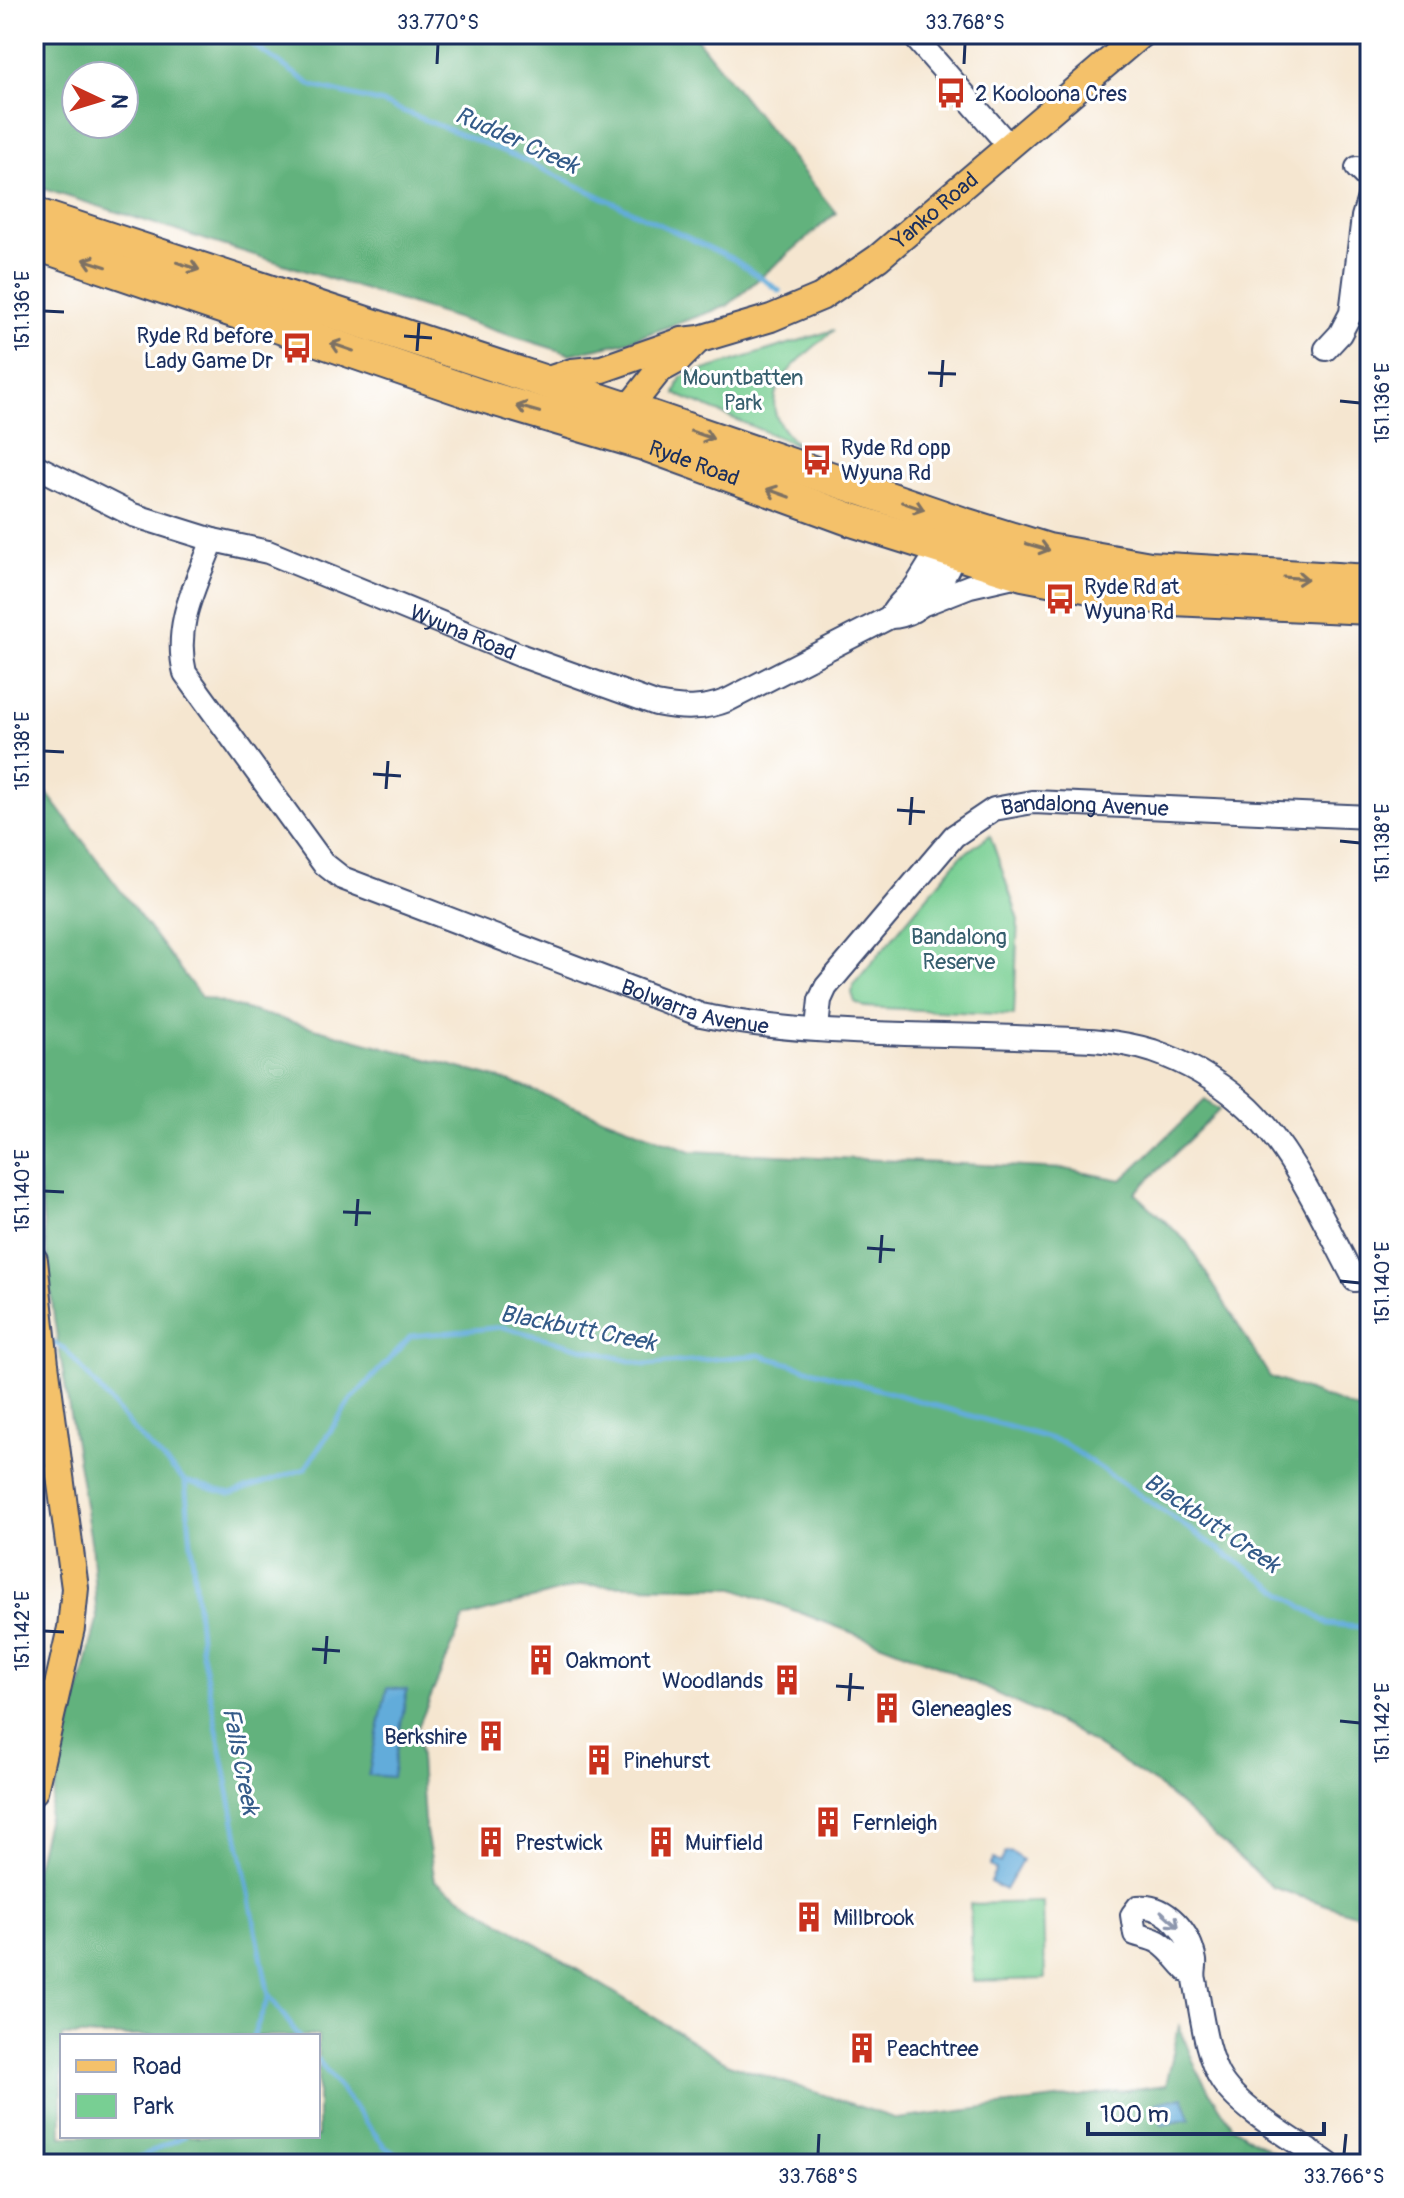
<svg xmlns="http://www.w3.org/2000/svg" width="1404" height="2198" font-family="Pangolin,sans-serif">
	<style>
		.green { fill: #78cf93; stroke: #4a7f78; stroke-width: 2 }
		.forest { fill: #62b27d; stroke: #3e706e; stroke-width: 2; fill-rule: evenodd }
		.water { fill: #62acda; stroke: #3e6e9c; stroke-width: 2 }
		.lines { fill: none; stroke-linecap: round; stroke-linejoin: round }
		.stream { stroke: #62acda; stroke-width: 5 }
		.minor-casing { stroke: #3c4a6f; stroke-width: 26 }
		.major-casing { stroke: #3c4a6f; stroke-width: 30 }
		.highway-casing { stroke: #3c4a6f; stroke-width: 36 }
		.minor { stroke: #fff; stroke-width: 22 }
		.major { stroke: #f4c16a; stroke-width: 26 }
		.highway { stroke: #f4c16a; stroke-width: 32 }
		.oneway { stroke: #7d7163 }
		.oneway2 { stroke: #8d97ae }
		.ticks { fill: none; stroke: #1b2f5e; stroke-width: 3 }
		.labels { text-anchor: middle; stroke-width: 6; stroke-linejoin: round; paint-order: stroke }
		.poi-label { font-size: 22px; fill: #1b2f5e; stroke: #fff; text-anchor: start }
		.street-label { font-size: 22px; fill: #1b2f5e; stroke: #fff }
		.park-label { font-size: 22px; fill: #375f6e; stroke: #fff }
		.water-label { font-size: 24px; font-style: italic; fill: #345b89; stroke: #fff }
		.neatline { fill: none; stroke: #1b2f5e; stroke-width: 3 }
		.ticks-label { font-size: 20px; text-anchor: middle; fill: #1b2f5e }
	</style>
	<rect width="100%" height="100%" fill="#fff"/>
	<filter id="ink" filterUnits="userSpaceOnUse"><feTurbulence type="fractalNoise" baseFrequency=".0125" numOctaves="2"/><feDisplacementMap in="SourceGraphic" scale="16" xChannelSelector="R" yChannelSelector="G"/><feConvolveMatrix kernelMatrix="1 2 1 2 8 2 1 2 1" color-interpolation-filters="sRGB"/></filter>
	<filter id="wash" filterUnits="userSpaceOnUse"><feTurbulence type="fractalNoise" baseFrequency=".006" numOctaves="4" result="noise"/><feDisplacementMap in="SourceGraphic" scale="32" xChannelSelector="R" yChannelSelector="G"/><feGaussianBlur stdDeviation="1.8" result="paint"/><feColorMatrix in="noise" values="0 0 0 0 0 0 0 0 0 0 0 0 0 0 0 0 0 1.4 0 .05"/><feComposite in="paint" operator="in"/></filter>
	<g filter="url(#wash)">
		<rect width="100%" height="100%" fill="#f5e6d0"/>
		<g class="green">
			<path d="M834,330C795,364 742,397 799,446L675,394L681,377Z"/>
			<polygon points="990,835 1018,917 1014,1015 864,1007 855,1002 852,993 854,984 960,857"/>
			<polygon points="1043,1902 1045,1979 973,1981 970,1904"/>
		</g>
		<g class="forest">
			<path d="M34,34H693L836,213L727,306L622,343L570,354L34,186ZM76,76H124V124H76Z"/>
			<path d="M34,776L201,997L511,1082L691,1151L1065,1169L1122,1180L1205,1100L1219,1110L1135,1193L1187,1242L1270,1377L1364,1412L1370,1408V1919L1272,1887L1159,1786L1071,1729L934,1664L735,1588L582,1585L464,1618L418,1727L424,1820L435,1881L729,2064L897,2119L1166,2085L1179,2026L1198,2073L1232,2126L1291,2164H34V1873L97,1620L91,1541L54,1318L34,1138ZM62,2036H318V2136H62Z"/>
		</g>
		<g class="water">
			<polygon points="387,1688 407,1690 392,1777 368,1775"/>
			<polygon points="1006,1852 1013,1853 1022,1860 1005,1890 990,1882 996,1870 990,1866 994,1859 1000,1863"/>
			<polygon points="1183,2097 1190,2119 1162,2125 1156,2103"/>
		</g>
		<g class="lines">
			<g class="stream">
				<polyline points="237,34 313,86 383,103 517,157 735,260 780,291"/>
				<polyline points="53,1343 65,1349 140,1437 185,1481 230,1494 305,1469 351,1400 411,1336 503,1327 645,1365 759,1355 1062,1442 1328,1624 1370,1628"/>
				<polyline points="185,1481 201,1648 269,1996 299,2036"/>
				<polyline points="253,2036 269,1996"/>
				<polyline points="318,2060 385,2147 412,2164"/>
				<polyline points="125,2164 185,2136"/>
			</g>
		</g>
	</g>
	<g filter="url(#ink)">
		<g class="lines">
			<g class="minor-casing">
				<g id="minor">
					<polyline points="912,34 1010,147"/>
					<polyline points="1357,168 1370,181"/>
					<polyline points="1326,349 1340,334 1351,313 1363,217 1370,194"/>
					<path id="s1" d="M34,465L133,515L213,540L268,552L522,656L656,704C682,709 703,710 728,700L890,617C928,616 949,573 958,541"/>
					<path id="s2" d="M213,540C196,585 173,624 185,673L323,863L342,878L701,1015C801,1036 912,1033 1015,1037C1060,1039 1109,1037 1153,1051C1185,1062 1216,1080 1242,1102C1290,1143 1325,1224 1355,1280"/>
					<polyline points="924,604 970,586 1018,575"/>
					<path d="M890,617C896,605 906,598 915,587C926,571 935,552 949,539"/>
					<path id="s3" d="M817,1028L820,1000L826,987L954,836L994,809L1033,802L1370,817"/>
					<path d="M1194,1976C1180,1967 1174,1952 1160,1943C1153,1938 1143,1937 1135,1934L1132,1915L1138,1907C1167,1904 1190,1933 1195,1961C1196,1967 1193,1973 1195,1980C1201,2009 1205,2056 1222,2081C1242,2111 1298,2142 1329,2164"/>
				</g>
			</g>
			<g class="major-casing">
				<g id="major">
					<path id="s4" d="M542,382L572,372L602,369L682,341L700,339L771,318L821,297L878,258L1141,34"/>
					<polyline points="614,422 628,409 659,370 679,359 697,341"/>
					<polyline points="34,1260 45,1364 75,1588 71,1628 34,1791"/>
				</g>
			</g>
			<g class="highway-casing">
				<g id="highway">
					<polyline points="34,214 628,409 964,524 1048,550 1150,568 1370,581"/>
					<path id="s5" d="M34,243L476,394L644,444L852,520L1023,574L1116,592L1172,599L1370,608"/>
				</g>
			</g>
			<use href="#minor" class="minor"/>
			<use href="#major" class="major"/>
			<use href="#highway" class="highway"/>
		</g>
		<defs><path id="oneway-shaft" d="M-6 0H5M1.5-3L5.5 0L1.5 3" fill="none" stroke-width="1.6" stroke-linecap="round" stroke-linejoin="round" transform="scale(2)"/></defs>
		<g class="oneway">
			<use href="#oneway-shaft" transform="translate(95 263) rotate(-162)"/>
			<use href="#oneway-shaft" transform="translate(188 266) rotate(18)"/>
			<use href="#oneway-shaft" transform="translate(342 347) rotate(-161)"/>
			<use href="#oneway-shaft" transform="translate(528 409) rotate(-164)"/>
			<use href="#oneway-shaft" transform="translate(702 435) rotate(19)"/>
			<use href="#oneway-shaft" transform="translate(778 493) rotate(-160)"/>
			<use href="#oneway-shaft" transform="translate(913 506) rotate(19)"/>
			<use href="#oneway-shaft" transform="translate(1038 547) rotate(16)"/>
			<use href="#oneway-shaft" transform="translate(1296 578) rotate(4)"/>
		</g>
		<use class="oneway2" href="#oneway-shaft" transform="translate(1170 1919) rotate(42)"/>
	</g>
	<path class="ticks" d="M437,64L438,44M964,64L965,44M44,311L64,312M404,336L432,338M417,351L419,323M928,373L956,374M941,387L943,360M1340,401L1360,403M44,751L64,752M373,774L401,776M386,789L388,761M897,810L925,812M910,825L912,797M1340,841L1360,843M44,1191L64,1192M343,1212L371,1213M356,1226L358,1199M867,1248L895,1250M880,1263L882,1235M1340,1281L1360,1283M44,1631L64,1632M312,1649L340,1651M325,1664L327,1636M836,1686L864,1688M849,1701L851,1673M1340,1721L1360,1723M818,2154L819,2134M1344,2154L1346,2134"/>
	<defs>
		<g id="bus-bare" transform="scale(2.4)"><path d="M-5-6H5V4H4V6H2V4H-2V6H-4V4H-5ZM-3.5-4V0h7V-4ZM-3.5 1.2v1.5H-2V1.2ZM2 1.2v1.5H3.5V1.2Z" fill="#c8321e" stroke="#fff" stroke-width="2.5" paint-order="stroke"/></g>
		<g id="building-bare" transform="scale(2.4)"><path d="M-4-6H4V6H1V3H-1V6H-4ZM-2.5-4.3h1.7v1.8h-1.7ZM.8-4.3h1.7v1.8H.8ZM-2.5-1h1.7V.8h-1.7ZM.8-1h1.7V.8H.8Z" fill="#c8321e" stroke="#fff" stroke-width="2.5" paint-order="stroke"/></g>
	</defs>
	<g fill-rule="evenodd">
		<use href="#bus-bare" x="951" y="93"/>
		<use href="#bus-bare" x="297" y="348"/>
		<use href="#bus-bare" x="817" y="460"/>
		<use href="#bus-bare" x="1060" y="599"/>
		<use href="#building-bare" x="541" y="1660"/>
		<use href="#building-bare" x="787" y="1680"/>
		<use href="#building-bare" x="887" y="1708"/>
		<use href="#building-bare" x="491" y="1736"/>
		<use href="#building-bare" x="599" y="1760"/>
		<use href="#building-bare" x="828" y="1822"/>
		<use href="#building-bare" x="491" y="1842"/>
		<use href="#building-bare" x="661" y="1842"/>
		<use href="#building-bare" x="809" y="1917"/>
		<use href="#building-bare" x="862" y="2048"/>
	</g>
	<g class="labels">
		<g class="poi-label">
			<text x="975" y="101">2 Kooloona Cres</text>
			<text x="273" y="343" text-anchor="end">Ryde Rd before<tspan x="273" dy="25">Lady Game Dr</tspan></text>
			<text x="841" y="455">Ryde Rd opp<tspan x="841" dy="25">Wyuna Rd</tspan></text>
			<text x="1084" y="594">Ryde Rd at<tspan x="1084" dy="25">Wyuna Rd</tspan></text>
			<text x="565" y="1668">Oakmont</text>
			<text x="763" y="1688" text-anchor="end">Woodlands</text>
			<text x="911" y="1716">Gleneagles</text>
			<text x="467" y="1744" text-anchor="end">Berkshire</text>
			<text x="623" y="1768">Pinehurst</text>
			<text x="852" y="1830">Fernleigh</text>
			<text x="515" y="1850">Prestwick</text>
			<text x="685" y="1850">Muirfield</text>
			<text x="833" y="1925">Millbrook</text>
			<text x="886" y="2056">Peachtree</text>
		</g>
		<g class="street-label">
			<text dy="8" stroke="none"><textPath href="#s4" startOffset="436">Yanko Road</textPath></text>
			<text dy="8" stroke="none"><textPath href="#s5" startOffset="696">Ryde Road</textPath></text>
			<text dy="8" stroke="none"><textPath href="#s1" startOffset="462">Wyuna Road</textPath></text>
			<text dy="8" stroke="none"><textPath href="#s3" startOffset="380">Bandalong Avenue</textPath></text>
			<text dy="8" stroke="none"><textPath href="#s2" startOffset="774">Bolwarra Avenue</textPath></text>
		</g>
		<g class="park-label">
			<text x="743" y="385">Mountbatten<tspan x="743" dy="25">Park</tspan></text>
			<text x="959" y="944">Bandalong<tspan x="959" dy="25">Reserve</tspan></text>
		</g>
		<g class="water-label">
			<text transform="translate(517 140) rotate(24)" y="8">Rudder Creek</text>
			<text transform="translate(578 1328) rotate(11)" y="8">Blackbutt Creek</text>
			<text transform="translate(1212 1523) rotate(34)" y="8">Blackbutt Creek</text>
			<text transform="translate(241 1761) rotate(79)" y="8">Falls Creek</text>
		</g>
	</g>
	<rect width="1404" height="2198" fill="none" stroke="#fff" stroke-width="88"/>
	<rect x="60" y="2034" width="260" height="104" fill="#ffffff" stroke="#a4acbf" stroke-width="2"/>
	<rect x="76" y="2060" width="40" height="12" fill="#f4c16a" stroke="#a4acbf" stroke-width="2"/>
	<text x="132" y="2074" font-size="24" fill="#1b2f5e">Road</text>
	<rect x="76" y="2094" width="40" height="24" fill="#78cf93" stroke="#a4acbf" stroke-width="2"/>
	<text x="132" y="2114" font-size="24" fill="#1b2f5e">Park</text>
	<g transform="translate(100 100) rotate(94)"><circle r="38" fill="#ffffff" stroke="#a4acbf" stroke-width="2"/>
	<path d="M0-6L14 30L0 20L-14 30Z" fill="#c8321e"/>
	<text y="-12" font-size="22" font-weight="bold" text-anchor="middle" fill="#1b2f5e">N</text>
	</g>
	<path d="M1088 2122v12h236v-12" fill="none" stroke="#1b2f5e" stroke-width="4"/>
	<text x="1100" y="2122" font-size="24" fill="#1b2f5e" stroke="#ffffff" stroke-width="6" paint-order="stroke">100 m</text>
	<rect x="44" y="44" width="1316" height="2110" class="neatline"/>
	<g class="ticks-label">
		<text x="438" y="29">33.770°S</text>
		<text x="965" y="29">33.768°S</text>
		<text transform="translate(22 311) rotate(-90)" y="7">151.136°E</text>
		<text transform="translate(1382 403) rotate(-90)" y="7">151.136°E</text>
		<text transform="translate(22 751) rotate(-90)" y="7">151.138°E</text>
		<text transform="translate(1382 843) rotate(-90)" y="7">151.138°E</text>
		<text transform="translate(22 1191) rotate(-90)" y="7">151.140°E</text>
		<text transform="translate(1382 1283) rotate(-90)" y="7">151.140°E</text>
		<text transform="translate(22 1631) rotate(-90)" y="7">151.142°E</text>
		<text transform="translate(1382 1723) rotate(-90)" y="7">151.142°E</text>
		<text x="818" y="2183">33.768°S</text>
		<text x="1344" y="2183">33.766°S</text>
	</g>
</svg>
